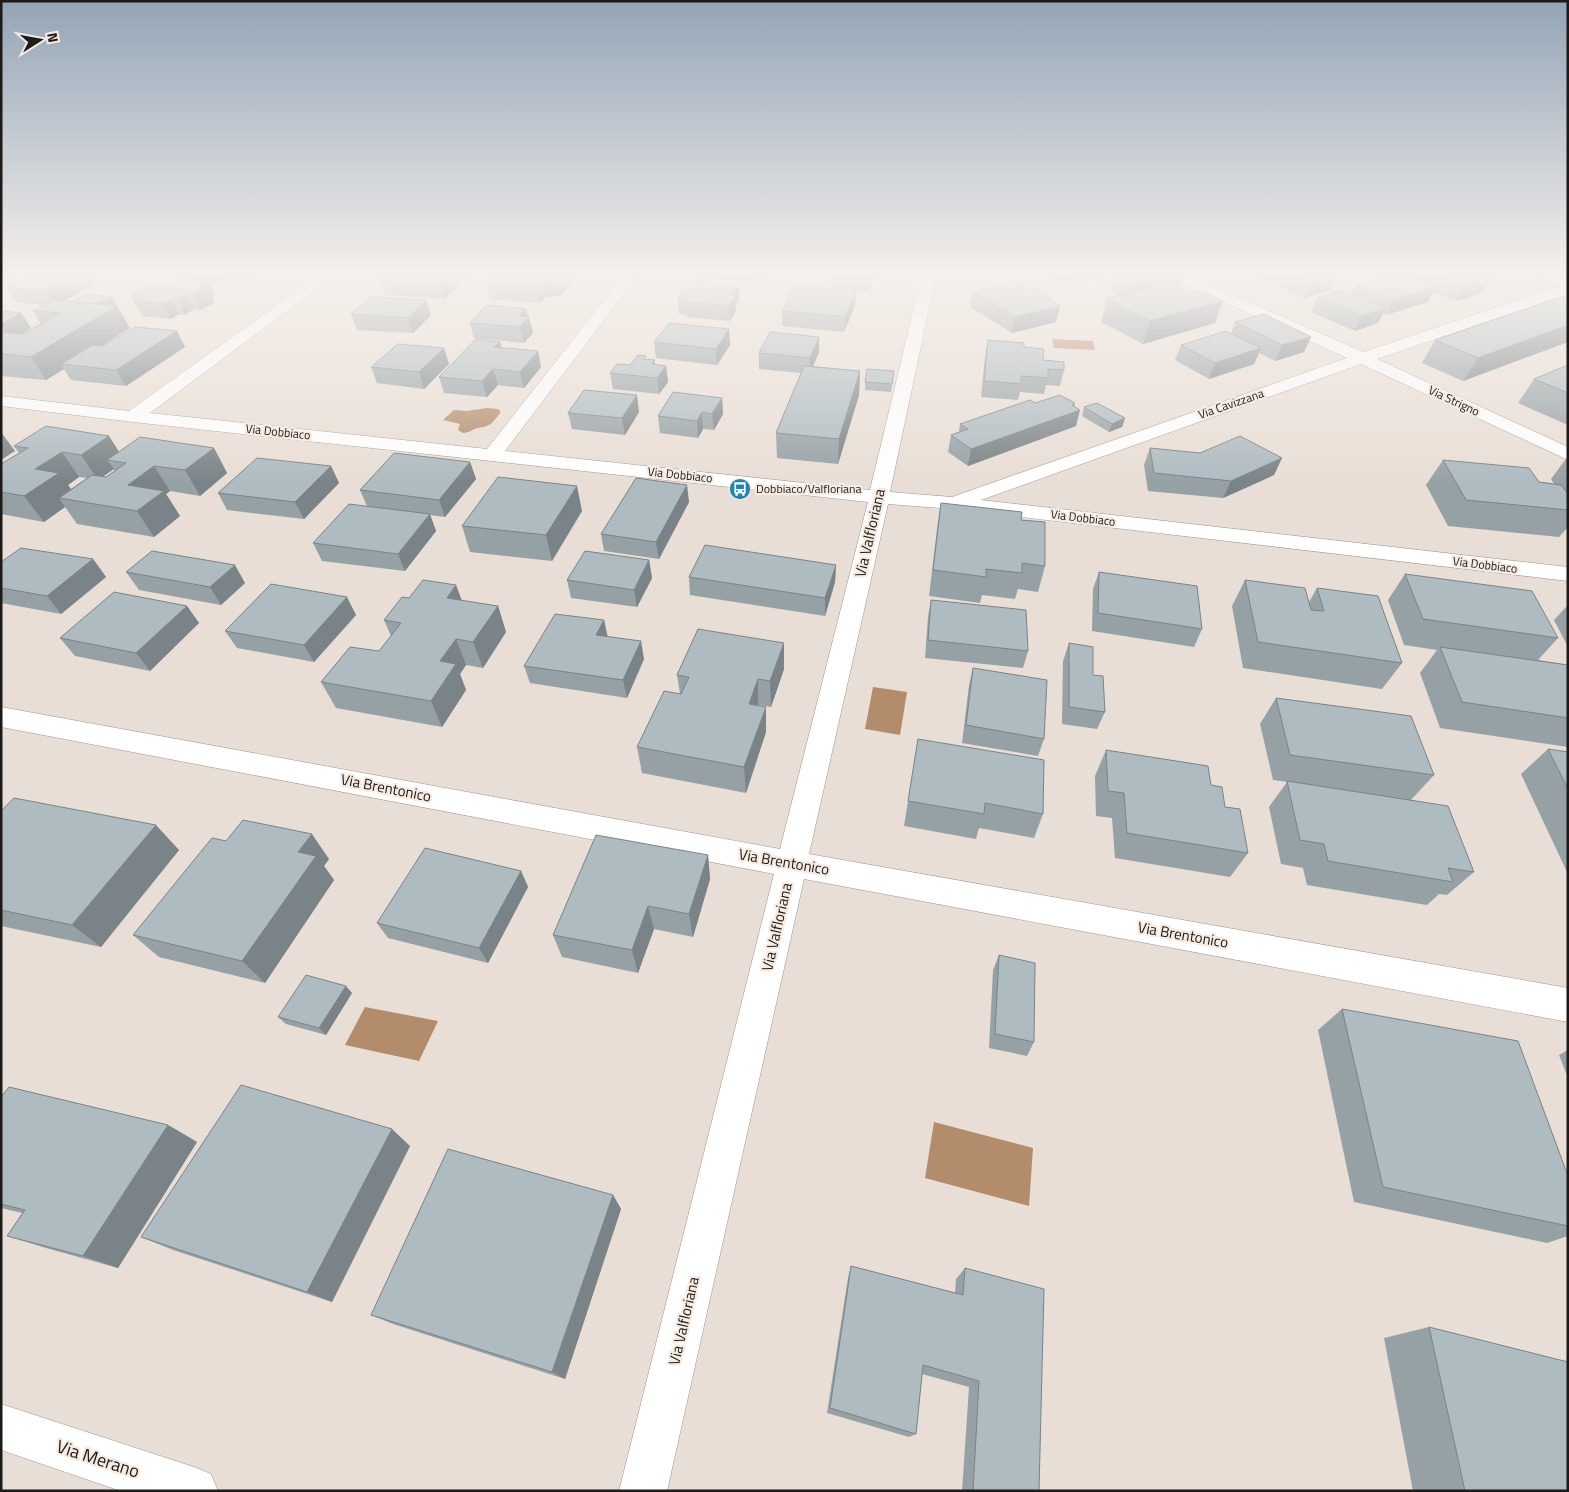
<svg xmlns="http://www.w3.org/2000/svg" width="1569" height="1492" font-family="'Titillium Web',sans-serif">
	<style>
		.water { fill: #b38c6b }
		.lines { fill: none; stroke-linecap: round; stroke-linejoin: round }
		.street-casing { stroke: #9e948c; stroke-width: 1 }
		.street { fill: #fff; fill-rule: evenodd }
		.wall { fill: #96a1a6; fill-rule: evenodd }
		.shaded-wall { fill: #7a8387 }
		.building { fill: #aebbc1; stroke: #7a8387 }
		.labels { text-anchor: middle; stroke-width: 4.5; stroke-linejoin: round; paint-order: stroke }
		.far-street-label { font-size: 12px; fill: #1e1a17; stroke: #f6ebe2 }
		.far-poi-label { font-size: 12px; fill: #1e1a17; stroke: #f6ebe2; text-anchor: start }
		.street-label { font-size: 15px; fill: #1e1a17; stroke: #f6ebe2 }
		.near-street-label { font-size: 18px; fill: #1e1a17; stroke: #f6ebe2 }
	</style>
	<rect width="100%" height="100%" fill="#e9ded5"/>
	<g class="water">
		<polygon points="1052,339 1093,341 1095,350 1054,348"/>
		<path d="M487,408L498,409L501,412C492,423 492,426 478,428C473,429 469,433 463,433L458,430L460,424L443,420L454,410L467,411Z"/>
		<polygon points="873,687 907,692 900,735 865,729"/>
		<polygon points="365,1007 438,1021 419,1061 345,1045"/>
		<polygon points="934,1122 1033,1148 1029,1206 925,1178"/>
	</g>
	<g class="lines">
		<g class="street-casing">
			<g id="street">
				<polygon points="22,275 39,275 37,278 1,294 1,284"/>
				<polygon points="319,275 335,275 150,413 487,449 624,275 638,275 505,451 870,490 922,275 936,275 890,492 952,497 1347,358 1171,278 1169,275 1187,275 1363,352 1561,286 1535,278 1533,275 1553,275 1568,279 1568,294 1377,359 1568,447 1568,460 1361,364 981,500 1568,567 1568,581 953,509 888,504 809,854 1568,988 1568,1022 804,879 667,1491 619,1491 774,874 1,727 1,707 780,849 868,502 133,422 1,406 1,396 129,411"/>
				<polygon points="1,1404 194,1467 211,1474 218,1491 121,1491 1,1450"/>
			</g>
		</g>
		<use href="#street" class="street"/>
	</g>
	<g class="wall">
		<polygon points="31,275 90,275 95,284 64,301 72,302 112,297 116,305 115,305 117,306 130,328 102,346 177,331 185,347 126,386 71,380 64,369 46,380 1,376 1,311 21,313 31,328 21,334 23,334 41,324 33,311 44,305 16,302 6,287"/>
		<polygon points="184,275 250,275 242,279 234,278 225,284 209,282 215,295 212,297 215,302 201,310 194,309 185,315 179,314 171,319 142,316 139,310 138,310 130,295 168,286 186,279"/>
		<polygon points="470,275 444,299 385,295 380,280"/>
		<polygon points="674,275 760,275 754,283 675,276"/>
		<polygon points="832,275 874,275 874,278 868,292 856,291 855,306 844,332 782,326 782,311 832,288"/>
		<polygon points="1043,275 1099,275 1098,280 1068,282 1042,277"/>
		<polygon points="1119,275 1182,275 1178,287 1176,287 1215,323 1143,344 1101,322 1107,299 1120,296 1112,291 1116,276 1121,275"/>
		<polygon points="1262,275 1338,275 1331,290 1304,298 1261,279"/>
		<polygon points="1413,275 1481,275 1491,278 1482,293 1457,301 1433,292 1428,302 1386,315 1383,314 1378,323 1355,331 1311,312 1318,297 1351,294 1356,285 1412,278"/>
		<polygon points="572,283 561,295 544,298 540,303 490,299 487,284"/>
		<polygon points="739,284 739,299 736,304 736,311 730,321 687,317 687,315 679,314 678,299"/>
		<polygon points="1029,289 1060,306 1056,322 1012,333 970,307 973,292"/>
		<polygon points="1568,297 1568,342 1463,381 1422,363 1435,340"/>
		<polygon points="526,309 528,317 529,317 533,333 524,343 474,338 470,323"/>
		<polygon points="351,314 431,315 413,333 357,330"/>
		<polygon points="1235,322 1311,337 1304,352 1275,361 1259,353 1254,364 1209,379 1175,360 1181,345 1231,334"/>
		<polygon points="729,329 730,345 717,365 656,358 654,342"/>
		<polygon points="988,340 1024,347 1043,360 1064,370 1060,386 1046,385 1044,394 1020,392 1018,400 981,397 985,356"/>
		<polygon points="444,348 449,364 424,389 377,383 371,367"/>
		<polygon points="501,348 541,367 524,388 498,385 487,397 444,393 439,377"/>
		<polygon points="819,352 813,366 860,371 859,395 838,464 777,458 776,433 801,373 759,369 759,353"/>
		<polygon points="646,359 655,360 655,364 666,366 668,382 659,394 613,389 610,373"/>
		<polygon points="1568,365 1568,425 1518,403 1534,379"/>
		<polygon points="894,371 891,392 865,390 865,382"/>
		<polygon points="722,398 723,414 714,430 703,429 698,438 660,433 658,416"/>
		<polygon points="1035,403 1074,406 1076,426 968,466 948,452 951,435 959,432 960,424"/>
		<polygon points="1084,407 1125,418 1122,427 1109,432 1082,416"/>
		<polygon points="639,412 625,435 572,429 568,413"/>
		<path d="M14,446L119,452L214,448L227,473L200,496L170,491L166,494L180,516L154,537L77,524L65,507L44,522L1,514V464L19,453ZM114,469L115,471L106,477L103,476ZM79,477L87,478L71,489L68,485Z"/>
		<polygon points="1150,448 1200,453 1282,458 1274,475 1223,498 1148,491 1144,465"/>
		<polygon points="1568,456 1568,527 1559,537 1448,526 1426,485 1443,460 1539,482 1554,484 1551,479"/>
		<polygon points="470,462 476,479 445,517 430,515 436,531 405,571 322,561 313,543 367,506 360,490"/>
		<polygon points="331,466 339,483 304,519 227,510 218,493"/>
		<polygon points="689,502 659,559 604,551 601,534"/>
		<polygon points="941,503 1021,520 1045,566 1038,592 1018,589 1015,599 982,595 980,603 929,596 937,529"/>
		<polygon points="582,511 552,561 470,552 462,526"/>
		<polygon points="93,559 106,577 61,614 1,603 1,562"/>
		<polygon points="649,560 652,578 637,607 571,598 567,580"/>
		<polygon points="836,565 835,582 825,616 690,595 689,577"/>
		<polygon points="126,572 245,583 221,605 139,590"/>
		<polygon points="1099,572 1202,629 1194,647 1092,631 1093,589"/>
		<polygon points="1405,574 1558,638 1538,660 1568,665 1568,747 1440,728 1420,673 1437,650 1404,645 1388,600"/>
		<polygon points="1245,580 1309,602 1317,588 1402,663 1382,689 1243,668 1232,606"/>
		<polygon points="456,585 462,601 498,606 506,632 483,668 466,665 460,674 466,690 442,727 336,708 321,682 379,651 391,636 384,620 409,598"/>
		<polygon points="931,600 1028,651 1023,668 925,658 928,617"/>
		<polygon points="1568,605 1568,647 1554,620"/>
		<polygon points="187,606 199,623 150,671 75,656 60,638"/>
		<polygon points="356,615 314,662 237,648 225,631"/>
		<polygon points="604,620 607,637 644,659 627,698 530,683 524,666"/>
		<polygon points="1069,643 1093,675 1105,712 1097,729 1062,724 1063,661"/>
		<polygon points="973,668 1044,739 1038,756 962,743 969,685"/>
		<polygon points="784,669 771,707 758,705 766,732 746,793 642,773 637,747 680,694 677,675"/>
		<polygon points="1276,698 1434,775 1411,800 1474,872 1447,895 1439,894 1427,905 1307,885 1303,868 1281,864 1269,807 1287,782 1273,780 1260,724"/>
		<polygon points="918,739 1043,814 1034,838 979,828 976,839 904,826"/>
		<polygon points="1548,749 1568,752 1568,874 1521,774"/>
		<polygon points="1106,750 1211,785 1248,853 1230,877 1115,858 1112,818 1096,816 1095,776"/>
		<polygon points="1,811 179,850 101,947 1,926"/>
		<polygon points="226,841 329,859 324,866 334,880 265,983 159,957 133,935"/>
		<polygon points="708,855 710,879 693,937 654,929 638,973 562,957 553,935"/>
		<polygon points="521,871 528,887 488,963 388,938 377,923"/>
		<polygon points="999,955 1034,1042 1027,1056 989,1048 993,970"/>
		<polygon points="352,993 326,1035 286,1024 278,1017"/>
		<polygon points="1342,1009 1568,1176 1568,1236 1547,1243 1354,1202 1318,1030"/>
		<polygon points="1568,1050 1568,1078 1559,1055"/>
		<polygon points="1,1097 168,1125 197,1142 118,1268 46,1248 7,1236 22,1213 1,1208"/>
		<polygon points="410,1146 332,1302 173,1250 141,1237"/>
		<polygon points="613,1195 621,1209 565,1379 393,1324 371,1315"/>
		<polygon points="851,1266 955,1293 956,1279 965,1268 1039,1491 962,1491 969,1387 922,1374 916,1434 909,1437 827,1413 848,1278"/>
		<polygon points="1429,1327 1568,1491 1413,1491 1384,1338"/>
	</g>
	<g class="shaded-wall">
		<polygon points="76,275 90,275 95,284 55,306 46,291"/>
		<polygon points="220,275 232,275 234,278 225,284"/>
		<polygon points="240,275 250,275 242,279"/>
		<polygon points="451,275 470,275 444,299 440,284"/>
		<polygon points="563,275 570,275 572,283 561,295 544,298 540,303 537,288 541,284"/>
		<polygon points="754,275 760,275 754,283"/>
		<polygon points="870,275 874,275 874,278 868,292 869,277"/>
		<polygon points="1070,275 1099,275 1098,280 1068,282"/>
		<polygon points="1173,275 1182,275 1178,287 1128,300 1132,285"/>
		<polygon points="1338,275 1331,290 1304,298 1311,283"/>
		<polygon points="1491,278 1482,293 1457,301 1465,286"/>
		<polygon points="208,281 215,295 212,297 215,302 201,310 194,295 199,286"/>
		<polygon points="739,284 739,299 736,304 736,311 730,321 729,306 731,295"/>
		<polygon points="1436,287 1428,302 1386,315 1394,300"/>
		<polygon points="856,291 855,306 844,332 845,317"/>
		<polygon points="186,294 194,309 185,315 178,299"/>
		<polygon points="112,297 116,305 101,313 96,306"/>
		<polygon points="1051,298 1049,309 1060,306 1056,322 1012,333 1015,317 1047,299"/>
		<polygon points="171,299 179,314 171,319 163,304"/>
		<polygon points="426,300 431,315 413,333 408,318"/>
		<polygon points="1223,301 1215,323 1143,344 1150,321"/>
		<polygon points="117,306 130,328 71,365 61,364 64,369 46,380 31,357"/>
		<polygon points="1386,308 1378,323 1355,331 1362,316"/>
		<polygon points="526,309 528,318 529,317 533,333 524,343 520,327 519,316"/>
		<polygon points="21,313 31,328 11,340 1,326 1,324"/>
		<polygon points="1568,325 1568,342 1463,381 1478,358"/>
		<polygon points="729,329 730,345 717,365 716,349"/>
		<polygon points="177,331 185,347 126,386 116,370"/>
		<polygon points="819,337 819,352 810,374 810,358"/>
		<polygon points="1311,337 1304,352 1275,361 1282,345"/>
		<polygon points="500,342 504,357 494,347"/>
		<polygon points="444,348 449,364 424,389 419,372"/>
		<polygon points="1261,348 1254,364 1209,379 1215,363"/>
		<polygon points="538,351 541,367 524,388 520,372"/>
		<polygon points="666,366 668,382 659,394 657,378"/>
		<polygon points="493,369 498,385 487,397 482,381"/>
		<polygon points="860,371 859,395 838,464 839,439"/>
		<polygon points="637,395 639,412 625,435 622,418"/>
		<polygon points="722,398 723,414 714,430 712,414"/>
		<polygon points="1075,403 1072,413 1080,410 1076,426 968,466 971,449"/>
		<polygon points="702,412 703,429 698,438 697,421"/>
		<polygon points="1125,418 1122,427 1109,432 1112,424"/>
		<polygon points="1,432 15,451 1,460"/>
		<polygon points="109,436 125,461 107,460 114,469 98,480 81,455"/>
		<polygon points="214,448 227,473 200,496 185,470"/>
		<polygon points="62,452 79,477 68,485 77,498 59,498 65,507 44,522 24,496 35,469"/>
		<polygon points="1282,458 1274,475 1223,498 1231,481"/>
		<polygon points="470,462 476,479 445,517 439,500"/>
		<polygon points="154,466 170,491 166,494 180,516 154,537 137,511 128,485"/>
		<polygon points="331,466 339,483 304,519 295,502"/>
		<polygon points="687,485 689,502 659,559 656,542"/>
		<polygon points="577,486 582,511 552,561 546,535"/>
		<polygon points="430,514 436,531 405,571 398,554"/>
		<polygon points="93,559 106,577 61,614 47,596"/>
		<polygon points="649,560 652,578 637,607 634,590"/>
		<polygon points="235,565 245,583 221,605 210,587"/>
		<polygon points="836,565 835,582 825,616 825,598"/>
		<polygon points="456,585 466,612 447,598"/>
		<polygon points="347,597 356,615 314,662 304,645"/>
		<polygon points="187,606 199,623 150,671 136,653"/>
		<polygon points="498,606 506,632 483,668 473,642"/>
		<polygon points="604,620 608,638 596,635"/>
		<polygon points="456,639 466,665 460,674 466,690 442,727 431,701 440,661"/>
		<polygon points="641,641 644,659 627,698 623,680"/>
		<polygon points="784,643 784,669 771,707 770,681"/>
		<polygon points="758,679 758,705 749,704"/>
		<polygon points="766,707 766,732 746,793 744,767"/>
		<polygon points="156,825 179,850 101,947 72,925"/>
		<polygon points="312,834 329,859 324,866 334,880 265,983 242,961 298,852"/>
		<polygon points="708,855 710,879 693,937 689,914"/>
		<polygon points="521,871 528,887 488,963 479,948"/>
		<polygon points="648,906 654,929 638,973 632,950"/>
		<polygon points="346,986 352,993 326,1035 319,1028"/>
		<polygon points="168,1125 197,1142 118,1268 83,1256"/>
		<polygon points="392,1129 410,1146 332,1302 307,1292"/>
		<polygon points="613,1195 621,1209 565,1379 552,1372"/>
	</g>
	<g class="building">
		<polygon points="31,275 76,275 46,291 6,287"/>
		<polygon points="386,275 451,275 440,284 380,280"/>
		<polygon points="497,275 563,275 558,280 541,284 537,288 487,284"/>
		<polygon points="838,275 870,275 869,277"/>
		<polygon points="1124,275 1173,275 1132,285 1116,276"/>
		<polygon points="1291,275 1338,275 1311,283"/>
		<polygon points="1391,275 1403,275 1436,287 1394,300 1356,285"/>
		<polygon points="1434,275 1481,275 1491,278 1465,286"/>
		<polygon points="181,278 208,281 199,286 207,287 194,295 186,294 178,299 171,299 163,304 134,301 142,296 130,295 145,286 168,286"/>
		<polygon points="691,281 739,284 731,295 736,296 729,306 686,302 687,300 678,299"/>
		<polygon points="1016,282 1029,289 1033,288 1051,298 1047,299 1060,306 1015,317 973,292"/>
		<polygon points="1167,283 1189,294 1202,291 1223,301 1150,321 1107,299"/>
		<polygon points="796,285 856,291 845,317 782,311"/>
		<polygon points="1341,290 1386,308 1362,316 1318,297"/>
		<polygon points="86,294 112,297 99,304 72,302"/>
		<polygon points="1564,296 1568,297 1568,325 1478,358 1435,340"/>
		<polygon points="371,297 426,300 408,318 351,314"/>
		<polygon points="53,300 117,306 31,357 1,354 1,332 23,334 60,313 33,311"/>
		<polygon points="487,305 526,309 519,316 529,317 520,327 470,323"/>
		<polygon points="1,311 21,313 1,324"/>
		<polygon points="1264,314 1311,337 1282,345 1235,322"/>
		<polygon points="669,323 729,329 716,349 654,342"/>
		<polygon points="135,327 177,331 116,370 61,364 93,345 103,346"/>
		<polygon points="1226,331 1261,348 1215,363 1181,345"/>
		<polygon points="770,332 819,337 810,358 759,353"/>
		<polygon points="476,339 500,342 494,347 538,351 520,372 493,369 482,381 439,377"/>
		<polygon points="988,340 1024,343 1024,347 1044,349 1043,360 1064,362 1064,370 1048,369 1048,378 1021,376 1021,384 984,381"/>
		<polygon points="398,344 444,348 419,372 371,367"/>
		<polygon points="638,355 646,356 643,359 655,360 652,364 666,366 657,378 610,373 617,364 630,365"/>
		<polygon points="1568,365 1568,393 1534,379"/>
		<polygon points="804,366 860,371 839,439 776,433"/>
		<polygon points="867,369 894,371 892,384 865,382"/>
		<polygon points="584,390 637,395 622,418 568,413"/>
		<polygon points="673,392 722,398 712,414 702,412 697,421 658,416"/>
		<polygon points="1060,395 1075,403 1072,405 1080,410 971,449 951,435 968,429 960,424 1030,400 1035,403"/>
		<polygon points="1097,403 1125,418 1112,424 1084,407"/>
		<polygon points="46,426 109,436 81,455 62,452 35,469 59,473 24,496 1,492 1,464 28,448 14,446"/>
		<polygon points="1240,436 1282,458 1231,481 1154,473 1150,448 1200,453"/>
		<polygon points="140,437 214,448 185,470 154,466 128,485 164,491 137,511 59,498 92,475 106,477 126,463 107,460"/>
		<polygon points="394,453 470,462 439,500 360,490"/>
		<polygon points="257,458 331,466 295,502 218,493"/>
		<polygon points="1443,460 1529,468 1539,482 1561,485 1568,494 1568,510 1466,500"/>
		<polygon points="498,477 577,486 546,535 462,526"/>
		<polygon points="636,478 687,485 656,542 601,534"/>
		<polygon points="941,503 1022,512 1021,520 1045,522 1045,566 1022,563 1022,573 986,569 986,577 933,570"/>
		<polygon points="349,504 430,514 398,554 313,543"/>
		<polygon points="705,545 836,565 825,598 689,577"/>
		<polygon points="21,548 93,559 47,596 1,588 1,562"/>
		<polygon points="152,551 235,565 210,587 126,572"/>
		<polygon points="585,551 649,560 634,590 567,580"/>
		<polygon points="1099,572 1197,586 1202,629 1098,613"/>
		<polygon points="1405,574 1532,591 1558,638 1423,619"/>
		<polygon points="423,580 456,585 447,598 498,606 473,642 456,639 440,661 456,664 431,701 321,682 350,647 379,651 401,623 384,620 402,597 409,598"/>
		<polygon points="1245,580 1305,588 1311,610 1324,611 1317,588 1378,596 1402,663 1258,642"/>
		<polygon points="271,584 347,597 304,645 225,631"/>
		<polygon points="114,592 187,606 136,653 60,638"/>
		<polygon points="931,600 1026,610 1028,651 928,640"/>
		<polygon points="555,614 604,620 596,635 641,641 623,680 524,666"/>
		<polygon points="698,629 784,643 770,681 758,679 749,704 766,707 744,767 637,747 664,691 681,694 689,677 677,675"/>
		<polygon points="1069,643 1093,647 1093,675 1103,676 1105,712 1069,707"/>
		<polygon points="1440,647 1568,665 1568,718 1462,702"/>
		<polygon points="973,668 1047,680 1044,739 966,725"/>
		<polygon points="1276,698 1411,716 1434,775 1290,755"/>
		<polygon points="918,739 1044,760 1043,814 985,803 984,814 908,801"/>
		<polygon points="1548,749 1568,752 1568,789"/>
		<polygon points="1106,750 1208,766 1211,785 1222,787 1225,807 1240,809 1248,853 1127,833 1124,793 1108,791"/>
		<polygon points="1287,781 1448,806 1474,872 1448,868 1453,882 1328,861 1324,844 1300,840"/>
		<polygon points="14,798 156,825 72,925 1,910 1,811"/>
		<polygon points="243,820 312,834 298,852 316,856 242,961 133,935 212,838 226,841"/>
		<polygon points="596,835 708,855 689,914 648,906 632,950 553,935"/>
		<polygon points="425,848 521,871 479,948 377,923"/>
		<polygon points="999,955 1035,963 1034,1042 995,1034"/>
		<polygon points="306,975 346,986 319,1028 278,1017"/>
		<polygon points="1342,1009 1518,1041 1568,1176 1568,1226 1383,1187"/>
		<polygon points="241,1085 392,1129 307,1292 141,1237"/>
		<polygon points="9,1087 168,1125 83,1256 7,1236 25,1210 1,1204 1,1097"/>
		<polygon points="448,1149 613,1195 552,1372 371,1315"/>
		<polygon points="851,1266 963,1295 965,1268 1044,1289 1039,1491 973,1491 979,1381 923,1365 916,1434 830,1408"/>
		<polygon points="1429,1327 1568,1362 1568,1491 1465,1491"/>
	</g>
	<linearGradient id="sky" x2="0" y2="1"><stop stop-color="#93a4b6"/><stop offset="0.57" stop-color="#f5f0ec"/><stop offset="1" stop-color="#f5f0ec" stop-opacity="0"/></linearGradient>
	<rect width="1569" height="483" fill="url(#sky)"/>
	<defs>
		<g id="bus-disc" transform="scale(1.125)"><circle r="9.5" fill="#1a88ae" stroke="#f6ebe2"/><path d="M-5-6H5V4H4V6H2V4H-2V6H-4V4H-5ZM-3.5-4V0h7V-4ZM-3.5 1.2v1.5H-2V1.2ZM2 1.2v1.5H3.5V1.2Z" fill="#fff"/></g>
	</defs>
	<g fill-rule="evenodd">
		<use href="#bus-disc" x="740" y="489"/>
	</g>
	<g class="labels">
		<g class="far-street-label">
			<text transform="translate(1454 401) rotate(25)" y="4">Via Strigno</text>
			<text transform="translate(1231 404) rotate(-19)" y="4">Via Cavizzana</text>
			<text transform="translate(278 432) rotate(6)" y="4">Via Dobbiaco</text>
			<text transform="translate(680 475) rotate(6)" y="4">Via Dobbiaco</text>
			<text transform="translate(1083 518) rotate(7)" y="4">Via Dobbiaco</text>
			<text transform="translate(1485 565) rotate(7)" y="4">Via Dobbiaco</text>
		</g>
		<g class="far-poi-label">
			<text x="756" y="493">Dobbiaco/Valfloriana</text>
		</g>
		<g class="street-label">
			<text transform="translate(870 533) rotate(-77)" y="5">Via Valfloriana</text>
			<text transform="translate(386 788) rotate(11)" y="5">Via Brentonico</text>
			<text transform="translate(784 862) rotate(10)" y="5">Via Brentonico</text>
			<text transform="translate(777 927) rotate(-77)" y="5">Via Valfloriana</text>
			<text transform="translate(1183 935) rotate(10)" y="5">Via Brentonico</text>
			<text transform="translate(684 1321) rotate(-77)" y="5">Via Valfloriana</text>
		</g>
		<g class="near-street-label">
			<text transform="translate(98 1459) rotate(18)" y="6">Via Merano</text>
		</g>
	</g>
	<rect width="1569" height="1492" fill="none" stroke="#1e1a17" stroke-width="5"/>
	<g transform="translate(40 40) rotate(79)" stroke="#f6ebe2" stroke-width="4" paint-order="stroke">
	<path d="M0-4L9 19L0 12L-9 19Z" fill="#1e1a17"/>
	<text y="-8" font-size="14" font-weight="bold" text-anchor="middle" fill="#1e1a17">N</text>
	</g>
</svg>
